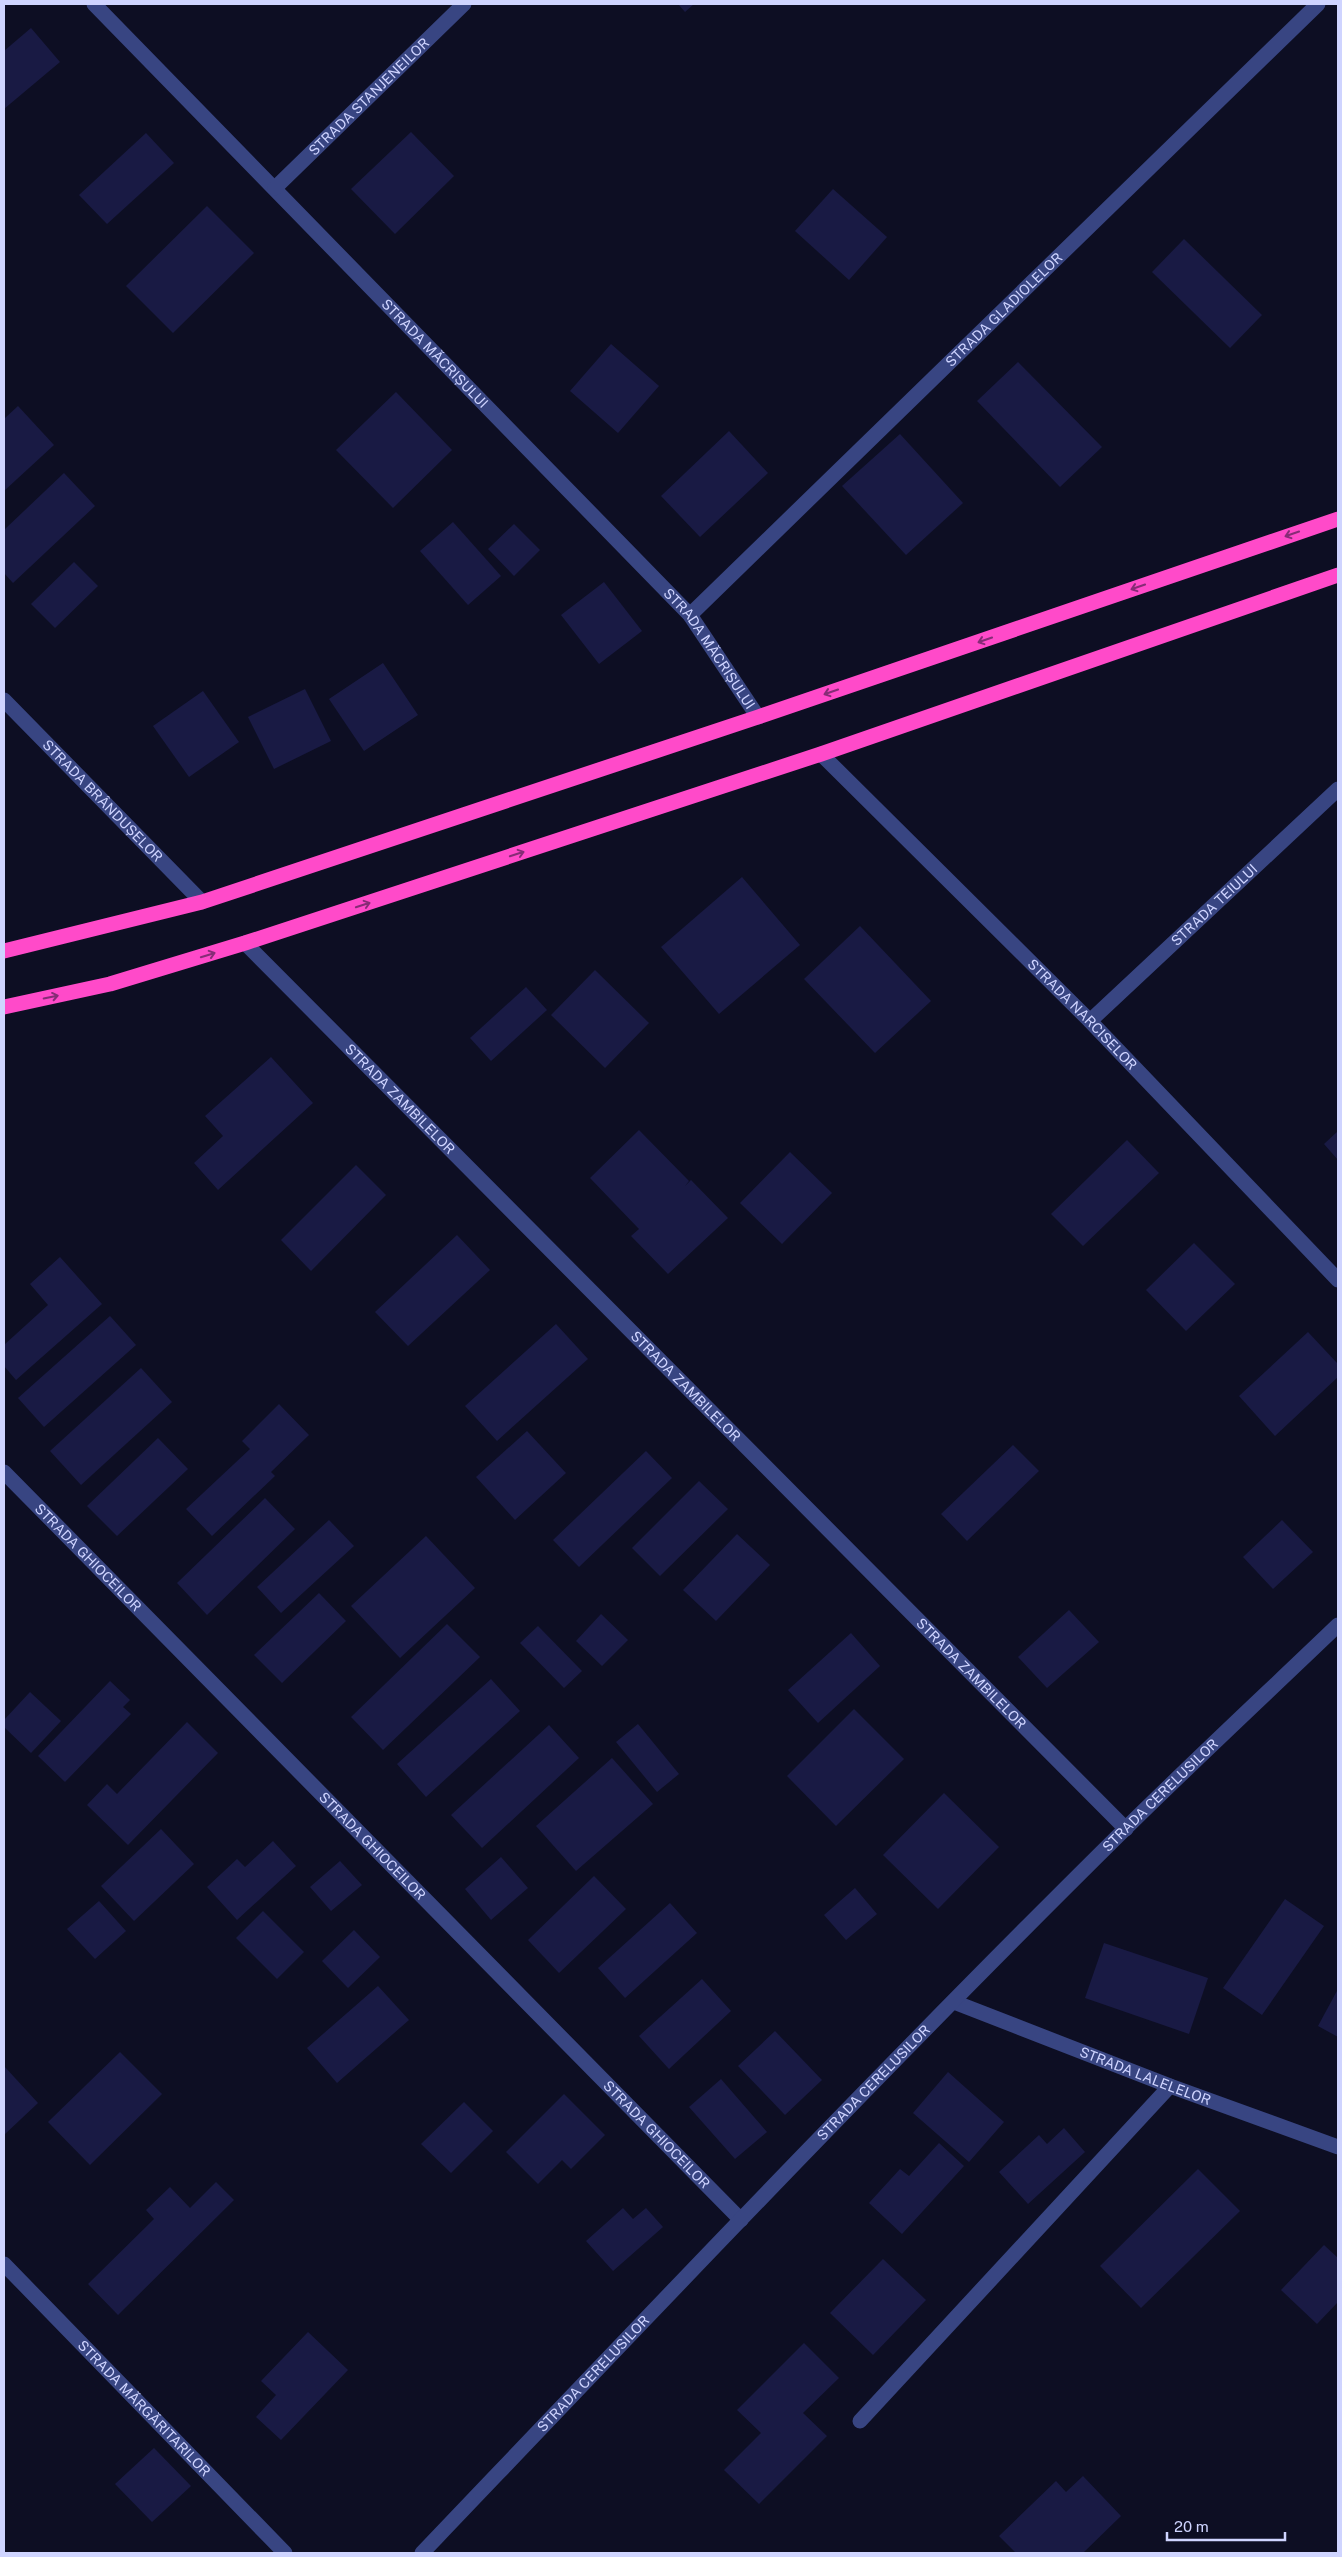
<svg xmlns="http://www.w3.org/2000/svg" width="1342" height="2557" font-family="'Public Sans',sans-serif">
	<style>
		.building { fill: #191a44 }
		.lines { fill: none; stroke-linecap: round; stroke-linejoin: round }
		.minor { stroke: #384582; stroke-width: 15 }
		.highway { stroke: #ff4ac9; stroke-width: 15 }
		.oneway { stroke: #862c76 }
		.labels { text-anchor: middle; stroke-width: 5; stroke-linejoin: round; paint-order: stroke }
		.street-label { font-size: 14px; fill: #cfd4ff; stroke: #0d0e23 }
	</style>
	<rect width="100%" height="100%" fill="#0d0e23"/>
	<g class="building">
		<polygon points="678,4 694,4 685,12"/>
		<polygon points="31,28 60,62 4,109 4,51"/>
		<polygon points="411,132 454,176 395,234 351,189"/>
		<polygon points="146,133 174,163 107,224 79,195"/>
		<polygon points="833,189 887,237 849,280 795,231"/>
		<polygon points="207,206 254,253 173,333 126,286"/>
		<polygon points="1184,239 1262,315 1230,348 1152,272"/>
		<polygon points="611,344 659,386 618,433 570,391"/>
		<polygon points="1018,362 1102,447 1060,487 977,401"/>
		<polygon points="396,392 452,450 393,508 336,450"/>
		<polygon points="18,406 54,445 4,491 4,419"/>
		<polygon points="729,431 768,473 700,537 661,496"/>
		<polygon points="900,434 963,503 906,555 842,486"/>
		<polygon points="64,473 95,506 13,583 4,573 4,530"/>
		<polygon points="453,522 501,576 468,605 420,551"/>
		<polygon points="514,524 540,550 514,576 488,549"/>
		<polygon points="74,562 98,586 55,628 31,604"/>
		<polygon points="604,582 642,631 599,664 561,615"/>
		<polygon points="383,663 418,715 364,751 329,699"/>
		<polygon points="305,689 331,741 274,769 248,717"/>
		<polygon points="203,691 239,742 189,777 153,726"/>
		<polygon points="742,877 800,945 719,1014 661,947"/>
		<polygon points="860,926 931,1001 875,1053 804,979"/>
		<polygon points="595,970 649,1023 605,1068 551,1015"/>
		<polygon points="526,987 547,1010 491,1061 470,1038"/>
		<polygon points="271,1057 313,1103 218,1190 194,1163 223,1136 205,1116"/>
		<polygon points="639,1130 689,1181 685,1186 691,1180 728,1218 668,1274 631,1236 639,1229 590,1178"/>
		<polygon points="1338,1131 1338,1160 1324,1144"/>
		<polygon points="1127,1140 1159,1173 1083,1246 1051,1214"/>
		<polygon points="790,1152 832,1193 782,1244 740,1203"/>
		<polygon points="356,1165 386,1195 311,1271 281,1240"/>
		<polygon points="457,1235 490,1270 408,1346 375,1312"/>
		<polygon points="1194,1243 1235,1284 1186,1331 1146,1290"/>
		<polygon points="60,1257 102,1304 16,1380 4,1366 4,1345 48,1305 30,1284"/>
		<polygon points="110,1316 136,1345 44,1427 18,1398"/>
		<polygon points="556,1324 588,1359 497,1441 465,1406"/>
		<polygon points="1308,1332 1338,1364 1338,1377 1275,1436 1239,1396"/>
		<polygon points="141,1368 172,1402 81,1485 50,1451"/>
		<polygon points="279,1404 309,1435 271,1472 275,1476 212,1536 186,1509 250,1449 242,1441"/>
		<polygon points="527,1431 566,1473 515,1520 476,1477"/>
		<polygon points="158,1438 188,1469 117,1536 87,1506"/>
		<polygon points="1013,1445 1039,1471 967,1541 941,1514"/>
		<polygon points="646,1451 672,1478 579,1567 553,1540"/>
		<polygon points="699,1481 728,1509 660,1576 632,1548"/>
		<polygon points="265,1498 295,1529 207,1615 177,1583"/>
		<polygon points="329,1520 354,1546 281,1613 257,1587"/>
		<polygon points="1282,1520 1313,1552 1273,1589 1243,1557"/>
		<polygon points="737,1534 770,1565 716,1621 683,1590"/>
		<polygon points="426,1536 475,1588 400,1658 351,1606"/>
		<polygon points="319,1593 346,1621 282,1683 254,1655"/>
		<polygon points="1069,1610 1099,1642 1047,1688 1018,1657"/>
		<polygon points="601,1614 628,1640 602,1666 576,1641"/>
		<polygon points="447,1624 480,1657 383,1750 351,1717"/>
		<polygon points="538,1626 582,1671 564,1688 520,1643"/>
		<polygon points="851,1633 880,1666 818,1723 788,1690"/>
		<polygon points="491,1679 520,1711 426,1797 397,1764"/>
		<polygon points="110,1681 130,1700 123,1707 131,1714 65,1782 38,1756"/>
		<polygon points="30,1692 61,1721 31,1753 4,1727 4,1720"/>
		<polygon points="854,1709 904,1759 836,1826 787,1776"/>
		<polygon points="187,1722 218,1753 128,1845 87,1805 107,1784 117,1794"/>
		<polygon points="638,1724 679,1774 657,1792 616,1742"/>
		<polygon points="549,1725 579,1758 482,1848 451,1815"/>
		<polygon points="612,1758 653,1804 576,1871 536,1826"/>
		<polygon points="944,1793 999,1847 938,1909 883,1855"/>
		<polygon points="161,1829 194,1864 134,1921 101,1886"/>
		<polygon points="273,1841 296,1866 237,1920 207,1887 237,1859 245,1867"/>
		<polygon points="501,1857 528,1888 491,1920 465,1889"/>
		<polygon points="340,1861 362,1885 331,1911 310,1887"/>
		<polygon points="594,1876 626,1909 559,1973 528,1940"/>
		<polygon points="855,1888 877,1914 846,1940 824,1915"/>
		<polygon points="1285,1899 1324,1926 1262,2015 1223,1988"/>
		<polygon points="99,1901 126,1931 95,1959 67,1929"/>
		<polygon points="670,1903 697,1933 625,1998 598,1968"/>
		<polygon points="263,1911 304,1952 277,1979 236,1938"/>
		<polygon points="354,1930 380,1957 348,1988 322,1961"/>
		<polygon points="1104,1943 1208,1978 1189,2034 1085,1998"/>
		<polygon points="702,1979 731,2011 669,2069 639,2036"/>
		<polygon points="378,1986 409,2020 337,2083 307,2048"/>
		<polygon points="1338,1989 1338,2037 1318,2026"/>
		<polygon points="775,2031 822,2080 785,2115 738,2066"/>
		<polygon points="120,2052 162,2094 90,2165 48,2122"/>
		<polygon points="4,2066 38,2103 4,2135"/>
		<polygon points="948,2072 1004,2122 969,2162 913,2113"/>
		<polygon points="721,2079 767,2132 735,2159 689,2107"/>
		<polygon points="564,2094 605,2135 571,2169 562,2160 538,2184 506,2152"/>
		<polygon points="464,2102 493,2131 451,2173 421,2144"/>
		<polygon points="1064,2128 1085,2152 1028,2204 999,2172 1039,2135 1047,2144"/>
		<polygon points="939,2143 964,2166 902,2234 869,2203 900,2169 909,2176"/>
		<polygon points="1198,2169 1240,2211 1141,2308 1100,2266"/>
		<polygon points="216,2182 234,2200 118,2315 88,2284 154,2219 146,2210 170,2187 190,2208"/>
		<polygon points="623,2208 633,2219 646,2208 663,2227 613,2271 586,2241"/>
		<polygon points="1324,2245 1338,2258 1338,2302 1317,2324 1281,2290"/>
		<polygon points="883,2259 926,2300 873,2355 830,2313"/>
		<polygon points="308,2332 348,2370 281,2440 256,2417 276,2395 261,2381"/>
		<polygon points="804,2343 839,2378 803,2413 827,2436 759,2504 724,2470 761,2433 737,2410"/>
		<polygon points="154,2448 191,2486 152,2522 115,2484"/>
		<polygon points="1083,2476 1121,2516 1083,2553 1016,2553 999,2536 1056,2481 1066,2492"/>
	</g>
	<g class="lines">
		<g class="minor">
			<path id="s1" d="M94,4L690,615L758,717"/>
			<path id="s2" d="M275,188L464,4"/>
			<path id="s3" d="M690,615L1318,4"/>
			<path id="s4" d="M4,700L202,902"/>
			<path id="s5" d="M821,754L1090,1021L1338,1280"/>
			<path id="s6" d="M245,943L1126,1829"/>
			<path id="s7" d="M1090,1021L1338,789"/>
			<path id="s8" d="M4,1472L741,2220"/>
			<path id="s9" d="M954,2002L1170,2086L1338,2147"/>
			<path id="s10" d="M4,2264L285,2553"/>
			<polyline points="860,2421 1170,2086"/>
			<path id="s11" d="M422,2553C654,2310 886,2065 1125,1829C1195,1760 1267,1693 1338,1625"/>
		</g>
		<g class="highway">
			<polyline points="4,951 202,902 758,717 1338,519"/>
			<polyline points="4,1007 110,984 245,943 821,754 1338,575"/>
		</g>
	</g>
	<defs><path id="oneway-shaft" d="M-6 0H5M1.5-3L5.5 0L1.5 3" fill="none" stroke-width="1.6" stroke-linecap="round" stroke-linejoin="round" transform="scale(1.25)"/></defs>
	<g class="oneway">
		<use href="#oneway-shaft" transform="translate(1292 534) rotate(161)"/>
		<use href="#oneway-shaft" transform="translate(1138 587) rotate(161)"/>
		<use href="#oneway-shaft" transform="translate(985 640) rotate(161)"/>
		<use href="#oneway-shaft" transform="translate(831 692) rotate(161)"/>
		<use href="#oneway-shaft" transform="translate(517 854) rotate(-18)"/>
		<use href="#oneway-shaft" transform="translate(363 905) rotate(-18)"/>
		<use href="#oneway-shaft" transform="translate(208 955) rotate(-17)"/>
		<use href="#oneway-shaft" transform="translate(51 997) rotate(-12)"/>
	</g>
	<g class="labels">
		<g class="street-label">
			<text dy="5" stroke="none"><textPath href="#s2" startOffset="131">STRADA STANJENEILOR</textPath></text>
			<text dy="5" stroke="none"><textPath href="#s3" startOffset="438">STRADA GLADIOLELOR</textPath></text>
			<text dy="5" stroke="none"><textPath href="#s1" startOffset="488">STRADA MĂCRIȘULUI</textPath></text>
			<text dy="5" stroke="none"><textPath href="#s1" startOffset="892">STRADA MĂCRIȘULUI</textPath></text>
			<text dy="5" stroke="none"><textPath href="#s4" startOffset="141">STRADA BRÂNDUȘELOR</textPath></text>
			<text dy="5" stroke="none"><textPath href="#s7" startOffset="170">STRADA TEIULUI</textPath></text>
			<text dy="5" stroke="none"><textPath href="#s5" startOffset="369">STRADA NARCISELOR</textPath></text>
			<text dy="5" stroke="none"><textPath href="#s6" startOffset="220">STRADA ZAMBILELOR</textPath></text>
			<text dy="5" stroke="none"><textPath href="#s6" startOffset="625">STRADA ZAMBILELOR</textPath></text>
			<text dy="5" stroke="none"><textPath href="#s8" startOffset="120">STRADA GHIOCEILOR</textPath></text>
			<text dy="5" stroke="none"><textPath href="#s6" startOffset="1030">STRADA ZAMBILELOR</textPath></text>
			<text dy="5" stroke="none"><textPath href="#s11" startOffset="1058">STRADA CERELUSILOR</textPath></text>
			<text dy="5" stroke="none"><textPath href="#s8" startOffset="525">STRADA GHIOCEILOR</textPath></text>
			<text dy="5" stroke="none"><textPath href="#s9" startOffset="205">STRADA LALELELOR</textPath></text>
			<text dy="5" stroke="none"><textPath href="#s11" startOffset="652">STRADA CERELUSILOR</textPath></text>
			<text dy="5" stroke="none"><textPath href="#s8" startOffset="930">STRADA GHIOCEILOR</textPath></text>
			<text dy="5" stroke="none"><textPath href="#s11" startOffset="248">STRADA CERELUSILOR</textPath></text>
			<text dy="5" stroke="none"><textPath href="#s10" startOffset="201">STRADA MĂRGĂRITARILOR</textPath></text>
		</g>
	</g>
	<rect width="1342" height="2557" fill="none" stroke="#cfd4ff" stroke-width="10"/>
	<path d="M1167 2532v8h118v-8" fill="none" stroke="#cfd4ff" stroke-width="2.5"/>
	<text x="1174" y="2532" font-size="15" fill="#cfd4ff" stroke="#0d0e23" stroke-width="4" paint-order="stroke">20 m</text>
</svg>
